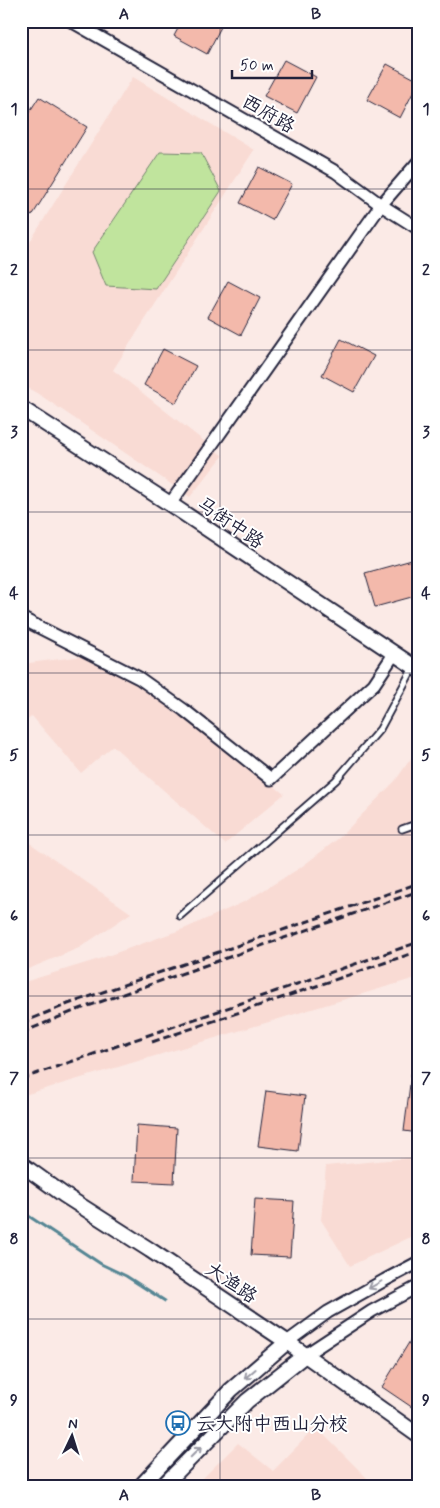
<svg xmlns="http://www.w3.org/2000/svg" width="440" height="1508" font-family="Mynerve,'LXGW WenKai TC',sans-serif">
	<style>
		.built { fill: #f9dbd4 }
		.green { fill: #c0e49d; stroke: #71836c }
		.lines { fill: none; stroke-linecap: round; stroke-linejoin: round }
		.stream { stroke: #558694; stroke-width: 3 }
		.building { fill: #f3b9ab; stroke: #22223b }
		.service-casing { stroke: #22223b; stroke-width: 9 }
		.minor-casing { stroke: #22223b; stroke-width: 15 }
		.tertiary-casing { stroke: #22223b; stroke-width: 18 }
		.service { stroke: #fff; stroke-width: 5.5 }
		.minor { stroke: #fff; stroke-width: 11 }
		.tertiary { stroke: #fff; stroke-width: 14 }
		.rail { stroke: #22223b; stroke-width: 3; stroke-dasharray: 8 4; stroke-linecap: butt }
		.oneway { stroke: #9c9ca7 }
		.grid { fill: none; stroke: #22223b; stroke-width: 1; stroke-opacity: 0.55 }
		.labels { text-anchor: middle; stroke-width: 4; stroke-linejoin: round; paint-order: stroke }
		.street-label { font-size: 19px; fill: #22223b; stroke: #fff }
		.poi-label { font-size: 19px; fill: #22223b; stroke: #fff; text-anchor: start }
		.neatline { fill: none; stroke: #22223b; stroke-width: 2 }
		.grid-label { font-size: 16px; text-anchor: middle; font-weight: bold; fill: #22223b }
	</style>
	<rect width="100%" height="100%" fill="#fbeae6"/>
	<filter id="ink" filterUnits="userSpaceOnUse"><feTurbulence type="fractalNoise" baseFrequency=".02" numOctaves="2"/><feDisplacementMap in="SourceGraphic" scale="10" xChannelSelector="R" yChannelSelector="G"/><feConvolveMatrix kernelMatrix="1 2 1 2 8 2 1 2 1" color-interpolation-filters="sRGB"/></filter>
	<g filter="url(#ink)">
		<g class="built">
			<polygon points="133,77 254,150 113,370 223,456 190,497 40,395 21,384 21,256"/>
			<polygon points="84,656 141,686 200,726 284,794 225,844 113,746 81,773 32,716 21,726 21,664"/>
			<polygon points="419,747 419,977 21,1096 21,983 96,960 186,928 246,901 300,868 339,838 395,781"/>
			<polygon points="21,837 131,913 79,948 21,972"/>
			<polygon points="419,1157 419,1233 350,1266 321,1220 326,1166"/>
			<polygon points="316,1427 376,1487 194,1487 238,1443 273,1471"/>
		</g>
		<polygon class="green" points="160,152 201,153 221,191 156,289 106,286 92,252"/>
		<g class="lines">
			<polyline class="stream" points="21,1211 101,1264 126,1276 165,1301"/>
		</g>
		<g class="building">
			<polygon points="182,21 224,21 207,54 174,36"/>
			<polygon points="284,60 316,77 297,113 264,96"/>
			<polygon points="387,64 419,81 400,118 367,100"/>
			<polygon points="39,97 87,127 32,216 21,209 21,125"/>
			<polygon points="259,167 292,184 272,220 240,203"/>
			<polygon points="228,281 260,298 241,335 208,317"/>
			<polygon points="341,339 374,356 354,392 322,375"/>
			<polygon points="163,349 196,366 176,403 144,385"/>
			<polygon points="419,558 419,595 375,607 365,573"/>
			<polygon points="413,1061 419,1061 419,1133 404,1131"/>
			<polygon points="266,1091 305,1096 298,1151 258,1146"/>
			<polygon points="137,1125 177,1128 174,1183 134,1181"/>
			<polygon points="255,1199 294,1201 290,1257 251,1255"/>
			<polygon points="419,1326 419,1412 382,1387"/>
		</g>
		<g class="lines">
			<g class="service-casing">
				<g id="service">
					<polyline points="402,829 419,823"/>
					<polyline points="180,916 336,780 380,729 414,666"/>
				</g>
			</g>
			<g class="minor-casing">
				<g id="minor">
					<polyline points="71,21 336,172 381,205 419,229"/>
					<polyline points="170,504 381,205 419,161"/>
					<polyline points="21,618 139,678 184,710 271,779 374,684 394,654"/>
					<polyline points="287,1342 328,1312 385,1280 419,1262"/>
					<polyline points="305,1355 372,1311 419,1286"/>
				</g>
			</g>
			<g class="tertiary-casing">
				<g id="tertiary">
					<polyline points="21,408 170,504 419,670"/>
					<polyline points="21,1164 64,1195 150,1250 287,1342 419,1436"/>
					<polyline points="140,1487 231,1390 287,1342"/>
					<polyline points="162,1487 247,1401 305,1355"/>
				</g>
			</g>
			<use href="#service" class="service"/>
			<use href="#minor" class="minor"/>
			<use href="#tertiary" class="tertiary"/>
			<g class="rail">
				<polyline points="21,1023 68,1004 419,883"/>
				<polyline points="21,1033 74,1011 419,891"/>
				<polyline points="152,1042 419,951"/>
				<polyline points="21,1079 419,942"/>
			</g>
		</g>
		<defs><path id="oneway-shaft" d="M-6 0H5M1.5-3L5.5 0L1.5 3" fill="none" stroke-width="1.6" stroke-linecap="round" stroke-linejoin="round" transform="scale(1.25)"/></defs>
		<g class="oneway">
			<use href="#oneway-shaft" transform="translate(375 1285) rotate(150)"/>
			<use href="#oneway-shaft" transform="translate(250 1374) rotate(139)"/>
			<use href="#oneway-shaft" transform="translate(196 1452) rotate(-45)"/>
		</g>
	</g>
	<path class="grid" d="M220,21V1487M21,189H419M21,350H419M21,512H419M21,673H419M21,835H419M21,996H419M21,1158H419M21,1319H419"/>
	<defs>
		<g id="bus-ring" transform="scale(1.25)"><circle r="9.5" fill="#fff" stroke="#1f6fb2" stroke-width="1.5"/><path d="M-5-6H5V4H4V6H2V4H-2V6H-4V4H-5ZM-3.5-4V0h7V-4ZM-3.5 1.2v1.5H-2V1.2ZM2 1.2v1.5H3.5V1.2Z" fill="#1f6fb2"/></g>
	</defs>
	<g fill-rule="evenodd">
		<use href="#bus-ring" x="178" y="1423"/>
	</g>
	<g class="labels">
		<g class="street-label">
			<text transform="translate(269 113) rotate(30)" y="7">西府路</text>
			<text transform="translate(231 522) rotate(34)" y="7">马街中路</text>
			<text transform="translate(232 1282) rotate(34)" y="7">大渔路</text>
		</g>
		<g class="poi-label">
			<text x="196" y="1430">云大附中西山分校</text>
		</g>
	</g>
	<rect width="440" height="1508" fill="none" stroke="#fff" stroke-width="55"/>
	<g transform="translate(72 1436) rotate(4)" stroke="#ffffff" stroke-width="4" paint-order="stroke">
	<path d="M0-4L9 19L0 12L-9 19Z" fill="#22223b"/>
	<text y="-8" font-size="14" font-weight="bold" text-anchor="middle" fill="#22223b">N</text>
	</g>
	<path d="M232 70v8h80v-8" fill="none" stroke="#22223b" stroke-width="2.5"/>
	<text x="240" y="70" font-size="15" fill="#22223b" stroke="#ffffff" stroke-width="4" paint-order="stroke">50 m</text>
	<rect x="28" y="28" width="384" height="1452" class="neatline"/>
	<g class="grid-label">
		<text x="124" y="19">A</text>
		<text x="316" y="19">B</text>
		<text x="14" y="114">1</text>
		<text x="426" y="114">1</text>
		<text x="14" y="275">2</text>
		<text x="426" y="275">2</text>
		<text x="14" y="437">3</text>
		<text x="426" y="437">3</text>
		<text x="14" y="598">4</text>
		<text x="426" y="598">4</text>
		<text x="14" y="760">5</text>
		<text x="426" y="760">5</text>
		<text x="14" y="921">6</text>
		<text x="426" y="921">6</text>
		<text x="14" y="1083">7</text>
		<text x="426" y="1083">7</text>
		<text x="14" y="1244">8</text>
		<text x="426" y="1244">8</text>
		<text x="14" y="1405">9</text>
		<text x="426" y="1405">9</text>
		<text x="124" y="1500">A</text>
		<text x="316" y="1500">B</text>
	</g>
</svg>
